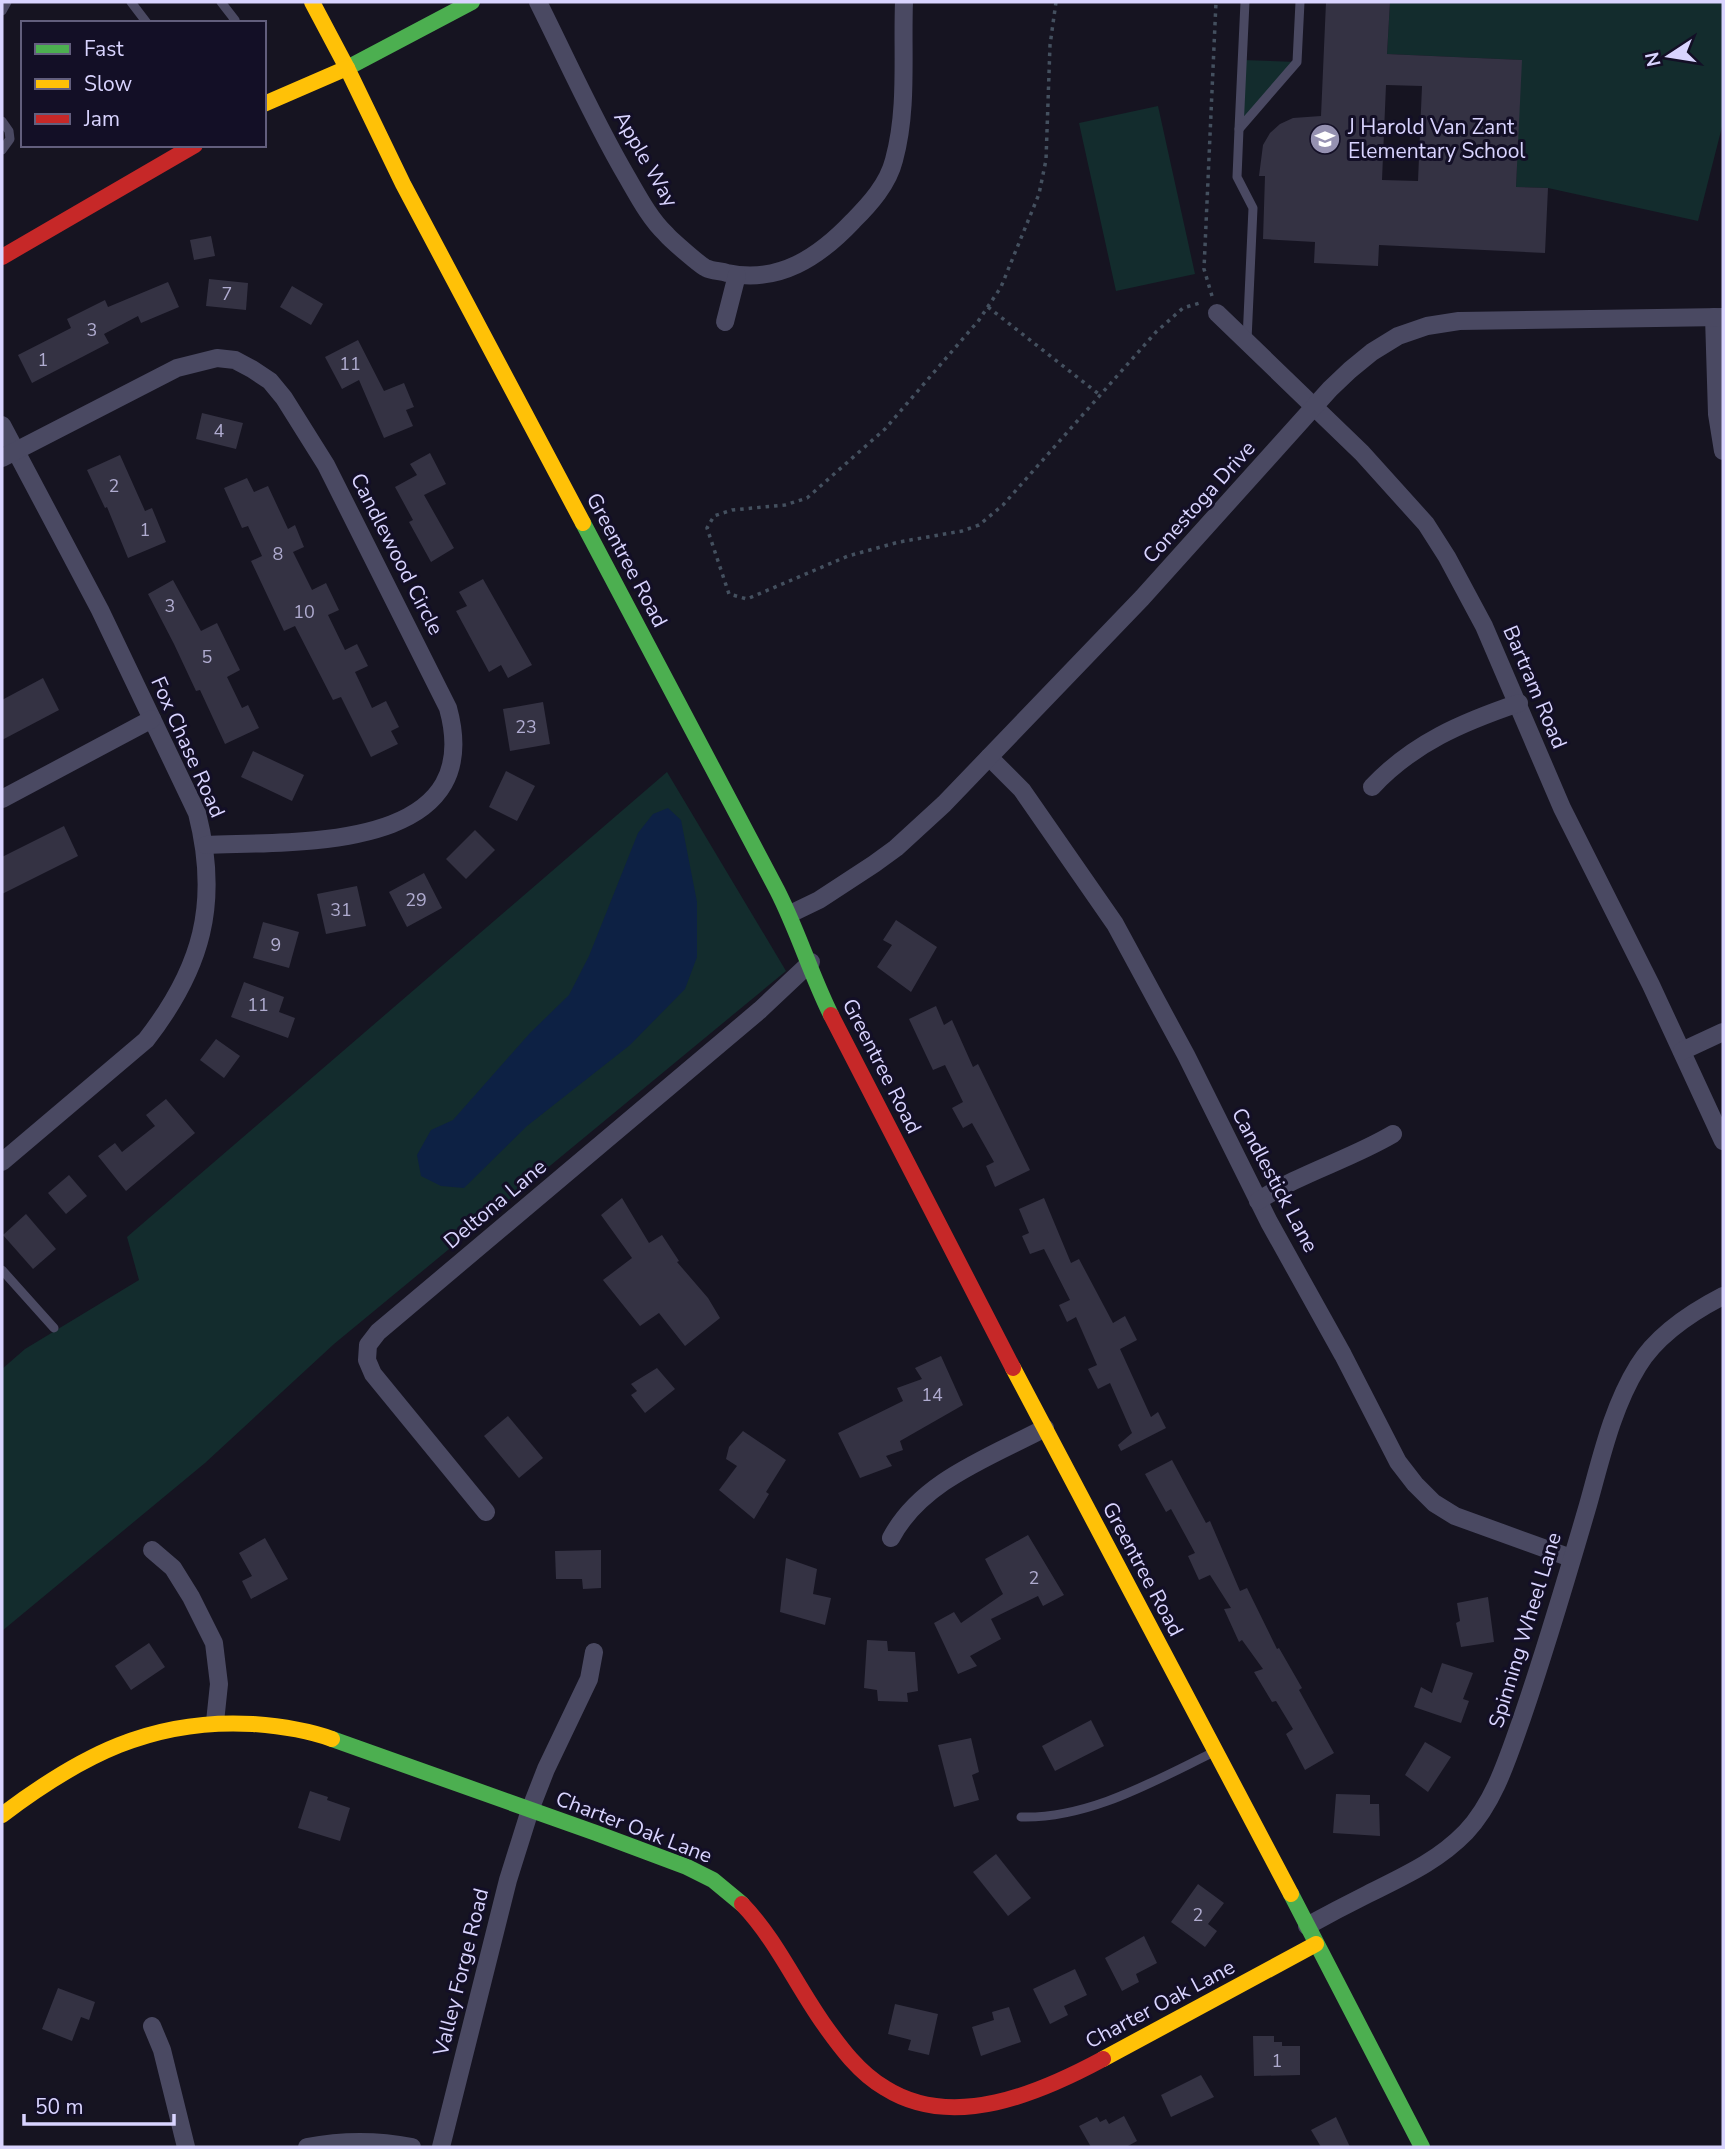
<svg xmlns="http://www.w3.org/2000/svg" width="1725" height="2149" font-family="'Nunito Sans',sans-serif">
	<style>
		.green { fill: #132c2d }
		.water { fill: #0d2144 }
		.building { fill: #343243; fill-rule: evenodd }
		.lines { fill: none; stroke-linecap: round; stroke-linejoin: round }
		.path { stroke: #44505f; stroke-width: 3.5; stroke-dasharray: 3.5 5; stroke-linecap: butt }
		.lane { stroke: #4a4962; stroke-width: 9 }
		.street { stroke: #4a4962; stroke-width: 18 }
		.fast { stroke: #4caf50; stroke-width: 16 }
		.slow { stroke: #ffc107; stroke-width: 16 }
		.jam { stroke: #c62828; stroke-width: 16 }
		.labels { text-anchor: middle; stroke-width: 6; stroke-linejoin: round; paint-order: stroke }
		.number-label { font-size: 18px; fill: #b0acd0 }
		.poi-label { font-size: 21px; fill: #d9d4ff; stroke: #130f26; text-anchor: start }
		.street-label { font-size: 21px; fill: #d9d4ff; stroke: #130f26 }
	</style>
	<rect width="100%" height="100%" fill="#161421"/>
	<g class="green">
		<polygon points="1390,2 1723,2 1723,123 1698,221 1548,188 1516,187 1521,60 1387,54"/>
		<polygon points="1242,60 1297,62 1239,129"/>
		<polygon points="1158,106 1195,274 1116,291 1079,123"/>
		<polygon points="667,772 786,971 334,1344 205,1463 2,1631 2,1369 25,1349 139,1280 127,1237"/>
	</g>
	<polygon class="water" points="668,808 681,820 697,902 697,957 685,989 630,1045 527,1126 464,1188 441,1186 421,1176 417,1155 431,1130 453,1120 530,1033 569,995 589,956 638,833 653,814"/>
	<g class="building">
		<path d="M1326,2H1390L1387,54L1522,60L1516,187L1548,188L1545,253L1379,245L1378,266L1314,263L1315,242L1263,239L1265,176H1259L1263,145L1270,133L1280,124L1293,118L1321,116ZM1386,85L1422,86L1418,181L1382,180Z"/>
		<polygon points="211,236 215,256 194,260 190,240"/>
		<polygon points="209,279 248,283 246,310 206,306"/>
		<polygon points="168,282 179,307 141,323 138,316 104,334 109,343 32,383 18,355 71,328 67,319 105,300 108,307"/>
		<polygon points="292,286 323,304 311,325 280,307"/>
		<polygon points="358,340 384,391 404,383 414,407 406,410 413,426 384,438 359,380 342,389 325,357"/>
		<polygon points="202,413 243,423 236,449 196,439"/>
		<polygon points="430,453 446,484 424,495 454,548 431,562 409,522 413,520 395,487 417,475 410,464"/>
		<polygon points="120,455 145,511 152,508 166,542 128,558 107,507 105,508 87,470"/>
		<polygon points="247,478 254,492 268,486 288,529 295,525 304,547 293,552 312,590 326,583 339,610 328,615 345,650 357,644 368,666 355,672 372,708 386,701 399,727 391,731 398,744 371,757 341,697 333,700 295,626 284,631 251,561 262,556 248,526 242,528 224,488"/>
		<polygon points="483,579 532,665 508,678 501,665 489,672 456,611 467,606 459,592"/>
		<polygon points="173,580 201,631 217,623 240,670 227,677 242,708 248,705 259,728 225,744 200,690 196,691 174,644 148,594"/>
		<polygon points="43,678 59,710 2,740 2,700"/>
		<polygon points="543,702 550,744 510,751 503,709"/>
		<polygon points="253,751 304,775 292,801 241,777"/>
		<polygon points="506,771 535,786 517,821 489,807"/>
		<polygon points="64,826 78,856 2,894 2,857"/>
		<polygon points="475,830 495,850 466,879 446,859"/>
		<polygon points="424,873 442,908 407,927 389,892"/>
		<polygon points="357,886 366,926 326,934 317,894"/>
		<polygon points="896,920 937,947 911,992 877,967 892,945 883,940"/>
		<polygon points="263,922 299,932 289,968 253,958"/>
		<polygon points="244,982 284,997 279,1012 295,1018 288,1038 231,1017"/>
		<polygon points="936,1006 944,1025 952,1020 973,1067 978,1064 1030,1170 995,1187 986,1166 994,1162 972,1123 963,1128 952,1108 963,1102 945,1065 933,1070 909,1019"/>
		<polygon points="216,1039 240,1056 224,1078 200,1060"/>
		<polygon points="166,1099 195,1133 126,1191 98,1156 115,1143 122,1152 155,1126 146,1115"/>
		<polygon points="69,1175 87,1196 66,1214 48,1193"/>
		<polygon points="622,1198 649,1243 662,1235 679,1261 677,1262 708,1298 720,1318 685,1346 659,1313 640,1326 603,1280 632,1258 601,1215"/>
		<polygon points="1044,1198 1071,1263 1079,1259 1113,1323 1125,1316 1137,1340 1120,1349 1151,1417 1158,1412 1166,1428 1121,1451 1118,1445 1132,1433 1110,1383 1098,1389 1088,1369 1097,1365 1076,1317 1067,1322 1059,1305 1070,1300 1044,1249 1030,1254 1022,1236 1029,1233 1019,1209"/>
		<polygon points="26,1214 56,1249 33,1269 3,1235"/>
		<polygon points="941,1356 963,1405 900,1441 903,1450 886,1456 892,1466 860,1478 838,1433 903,1401 897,1388 922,1379 915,1368"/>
		<polygon points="657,1368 675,1389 645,1413 631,1395 637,1391 631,1384"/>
		<polygon points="508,1416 543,1458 519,1478 484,1436"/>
		<polygon points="743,1431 786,1460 766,1492 769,1494 754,1519 719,1490 737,1466 726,1459 729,1447"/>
		<polygon points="1172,1460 1206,1523 1210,1521 1240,1591 1247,1588 1277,1649 1279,1648 1302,1688 1299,1690 1334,1753 1305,1770 1286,1734 1293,1729 1276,1701 1272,1702 1254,1672 1263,1669 1242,1640 1239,1642 1224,1609 1231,1608 1210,1575 1199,1580 1188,1556 1195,1553 1171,1509 1166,1512 1145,1474"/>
		<polygon points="1028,1535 1064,1595 1043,1606 1038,1596 991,1619 1001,1639 970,1656 977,1666 958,1674 934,1623 954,1612 961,1623 1003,1594 985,1559"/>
		<polygon points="265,1538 288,1579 251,1599 242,1581 252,1576 239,1553"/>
		<polygon points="601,1550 601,1588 583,1589 582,1579 556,1579 555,1551"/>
		<polygon points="786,1558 817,1569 813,1594 831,1598 825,1625 780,1612"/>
		<polygon points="1488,1597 1494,1642 1461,1647 1456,1623 1460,1621 1457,1603"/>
		<polygon points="867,1640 887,1641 888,1651 915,1652 918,1691 907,1693 908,1702 878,1701 877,1690 864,1688"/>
		<polygon points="149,1643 165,1667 131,1690 115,1666"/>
		<polygon points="1442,1663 1473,1673 1463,1699 1469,1701 1461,1723 1414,1707 1421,1687 1432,1693"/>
		<polygon points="1091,1720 1104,1746 1055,1771 1042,1746"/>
		<polygon points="971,1738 979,1772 972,1775 979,1800 954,1807 938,1745"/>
		<polygon points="1425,1742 1451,1757 1428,1792 1405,1775"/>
		<polygon points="310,1791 328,1797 327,1800 350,1808 340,1841 298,1828"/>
		<polygon points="1336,1794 1370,1795 1370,1804 1379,1804 1380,1836 1333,1833"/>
		<polygon points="996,1854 1031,1898 1008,1916 973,1872"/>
		<polygon points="1198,1884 1224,1903 1208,1924 1217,1931 1205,1947 1171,1922"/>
		<polygon points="1144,1936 1157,1963 1136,1974 1139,1982 1122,1991 1105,1958"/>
		<polygon points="1075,1969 1087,1995 1064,2006 1068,2015 1050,2024 1033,1989"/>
		<polygon points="58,1988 95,2002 89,2020 81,2017 72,2041 42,2029"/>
		<polygon points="895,2004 938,2014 929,2055 908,2050 911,2040 888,2034"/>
		<polygon points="1009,2007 1021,2042 981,2056 972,2027 994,2020 992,2012"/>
		<polygon points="1253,2036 1274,2036 1274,2042 1282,2042 1282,2046 1300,2046 1300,2075 1254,2076"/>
		<polygon points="1201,2075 1214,2097 1171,2117 1161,2095"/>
		<polygon points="1124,2116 1137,2141 1126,2147 1091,2147 1079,2126 1097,2117 1100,2122 1106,2119 1109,2124"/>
		<polygon points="1336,2117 1350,2147 1321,2147 1311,2130"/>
	</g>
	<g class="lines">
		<g class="path">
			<polyline points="1056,2 1050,45 1046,160 1039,194 1001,287 979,320 885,429 807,498 785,505 732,510 714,516 707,528 729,594 747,599 848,556 899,542 962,531 979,525 1003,505 1156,332 1183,308 1203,302"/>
			<polyline points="1212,296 1204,269 1216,2"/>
			<polyline points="988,307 1100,395"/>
		</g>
		<g class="lane">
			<polyline points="131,2 147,23"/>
			<polyline points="221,2 235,20 232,23"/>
			<polyline points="1245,2 1239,129 1297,62 1300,2"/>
			<polyline points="2,11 7,2"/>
			<polyline points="2,121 9,131 10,139 2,150"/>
			<polyline points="1239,129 1237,177 1253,208 1247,340"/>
			<polyline points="2,1270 54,1328"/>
			<path d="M1021,1817C1089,1819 1154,1781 1214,1752"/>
		</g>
		<g class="street">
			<path d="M538,2C567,60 594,121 627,177C638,196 650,219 666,234C671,240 701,266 706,268C712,271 721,271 727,273C779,284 819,257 853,221C870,204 888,184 894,160C908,109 902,54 904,2"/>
			<polyline points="1217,313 1362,453 1426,524 1447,557 1484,626 1562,808 1651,985 1723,1141"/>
			<polyline points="1714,317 1717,414 1723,451"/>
			<polyline points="725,322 737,275"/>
			<path d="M2,425L100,610L197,813C220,903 202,968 146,1040L2,1162"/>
			<path d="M2,458L177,368L217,358L235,360L252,369L270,381L284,398L326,465L448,708C488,853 296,841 206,845"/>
			<polyline points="989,757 1022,790 1115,924 1186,1055 1269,1222 1343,1355 1398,1462 1415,1484 1434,1503 1455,1516 1571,1558"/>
			<path d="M1372,787C1413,743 1463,722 1519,703"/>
			<polyline points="2,799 152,719"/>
			<polyline points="790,914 819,900 874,864 896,848 944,804 1142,598 1330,389 1350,370 1372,352 1398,336 1427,326 1459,321 1723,317"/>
			<polyline points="1682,1051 1723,1032"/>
			<path d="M1258,1201C1300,1173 1349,1160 1393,1134"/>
			<polyline points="486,1512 373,1374 367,1360 368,1345 378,1332 760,1010 811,962"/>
			<path d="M891,1538C921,1481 990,1457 1045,1428"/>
			<polyline points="152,1550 173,1568 191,1597 214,1643 219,1684 215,1722"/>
			<path d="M1307,1926C1327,1915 1348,1904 1368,1894C1404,1876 1438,1861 1466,1832C1495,1801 1508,1757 1522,1718C1546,1648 1567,1577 1588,1505C1601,1459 1612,1408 1638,1366C1657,1335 1692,1312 1723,1296"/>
			<polyline points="152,2026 162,2050 186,2147"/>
			<path d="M307,2147C344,2140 376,2140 412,2147"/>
			<polyline points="441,2147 508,1880 530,1810 546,1769 589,1679 594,1652"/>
		</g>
		<g class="fast">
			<polyline points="347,68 472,2"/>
			<path d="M583,523L777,890C798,931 811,975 831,1015"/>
			<polyline points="332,1739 596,1833 687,1867 713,1880 742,1904"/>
			<polyline points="1291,1894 1422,2147"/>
		</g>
		<g class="slow">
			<polyline points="312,2 347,68 403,184 583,523"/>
			<polyline points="264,104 347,68"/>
			<polyline points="1013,1368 1291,1894"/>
			<path d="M2,1815C80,1756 152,1718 253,1724C280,1726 307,1730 332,1739"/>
			<polyline points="1103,2059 1316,1944"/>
		</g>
		<g class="jam">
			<polyline points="2,257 195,145"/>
			<polyline points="831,1015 1013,1368"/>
			<path d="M742,1904C775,1938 795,1983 823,2023C840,2047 859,2073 885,2088C953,2131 1040,2093 1103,2059"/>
		</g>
	</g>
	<defs>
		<g id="school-disc" transform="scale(1.575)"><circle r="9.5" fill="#9591b1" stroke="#130f26"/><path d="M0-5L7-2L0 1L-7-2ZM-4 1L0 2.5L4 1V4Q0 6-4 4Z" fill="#fff"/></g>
	</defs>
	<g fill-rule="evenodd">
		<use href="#school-disc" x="1325" y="139"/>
	</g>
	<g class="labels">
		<g class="number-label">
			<text x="227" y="300">7</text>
			<text x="92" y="336">3</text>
			<text x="43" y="366">1</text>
			<text x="350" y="370">11</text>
			<text x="219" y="437">4</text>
			<text x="114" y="492">2</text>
			<text x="145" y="536">1</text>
			<text x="278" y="560">8</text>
			<text x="170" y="612">3</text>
			<text x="304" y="618">10</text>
			<text x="207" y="663">5</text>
			<text x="526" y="733">23</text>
			<text x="416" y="906">29</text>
			<text x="341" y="916">31</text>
			<text x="276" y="951">9</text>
			<text x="258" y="1011">11</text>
			<text x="932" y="1401">14</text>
			<text x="1034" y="1584">2</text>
			<text x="1198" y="1921">2</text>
			<text x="1277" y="2067">1</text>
		</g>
		<g class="poi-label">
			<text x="1348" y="134">J Harold Van Zant<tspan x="1348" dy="24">Elementary School</tspan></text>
		</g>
		<g class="street-label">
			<text transform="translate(646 159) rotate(60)" y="7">Apple Way</text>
			<text transform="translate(1199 502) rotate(-48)" y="7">Conestoga Drive</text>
			<text transform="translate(397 554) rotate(63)" y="7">Candlewood Circle</text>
			<text transform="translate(627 560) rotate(62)" y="7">Greentree Road</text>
			<text transform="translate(1535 687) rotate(67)" y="7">Bartram Road</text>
			<text transform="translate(188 747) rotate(66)" y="7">Fox Chase Road</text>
			<text transform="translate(882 1066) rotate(63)" y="7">Greentree Road</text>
			<text transform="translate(1275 1180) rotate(62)" y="7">Candlestick Lane</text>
			<text transform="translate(495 1204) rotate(-40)" y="7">Deltona Lane</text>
			<text transform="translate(1143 1569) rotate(62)" y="7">Greentree Road</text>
			<text transform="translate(1525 1630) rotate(-73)" y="7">Spinning Wheel Lane</text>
			<text transform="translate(634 1827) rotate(21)" y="7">Charter Oak Lane</text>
			<text transform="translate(461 1972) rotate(-76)" y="7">Valley Forge Road</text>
			<text transform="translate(1160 2004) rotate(-28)" y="7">Charter Oak Lane</text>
		</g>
	</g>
	<rect width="1725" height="2149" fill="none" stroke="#d9d4ff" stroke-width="7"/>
	<rect x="21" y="21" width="245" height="126" fill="#130f26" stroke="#625e7d" stroke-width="2"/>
	<rect x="35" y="44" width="35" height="10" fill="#4caf50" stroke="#625e7d" stroke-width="2"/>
	<text x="84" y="56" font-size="21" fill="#d9d4ff">Fast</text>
	<rect x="35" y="79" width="35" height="10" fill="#ffc107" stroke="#625e7d" stroke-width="2"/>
	<text x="84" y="91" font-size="21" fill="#d9d4ff">Slow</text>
	<rect x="35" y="114" width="35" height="10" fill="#c62828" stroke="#625e7d" stroke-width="2"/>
	<text x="84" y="126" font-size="21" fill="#d9d4ff">Jam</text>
	<g transform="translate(1669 56) rotate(258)" stroke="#130f26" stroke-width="5" paint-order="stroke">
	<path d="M0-5L12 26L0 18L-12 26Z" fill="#d9d4ff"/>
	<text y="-10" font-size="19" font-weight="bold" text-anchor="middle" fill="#d9d4ff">N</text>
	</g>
	<path d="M24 2114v10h150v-10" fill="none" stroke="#d9d4ff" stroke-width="3.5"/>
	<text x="35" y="2114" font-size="21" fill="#d9d4ff" stroke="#130f26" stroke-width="5" paint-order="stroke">50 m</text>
</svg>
